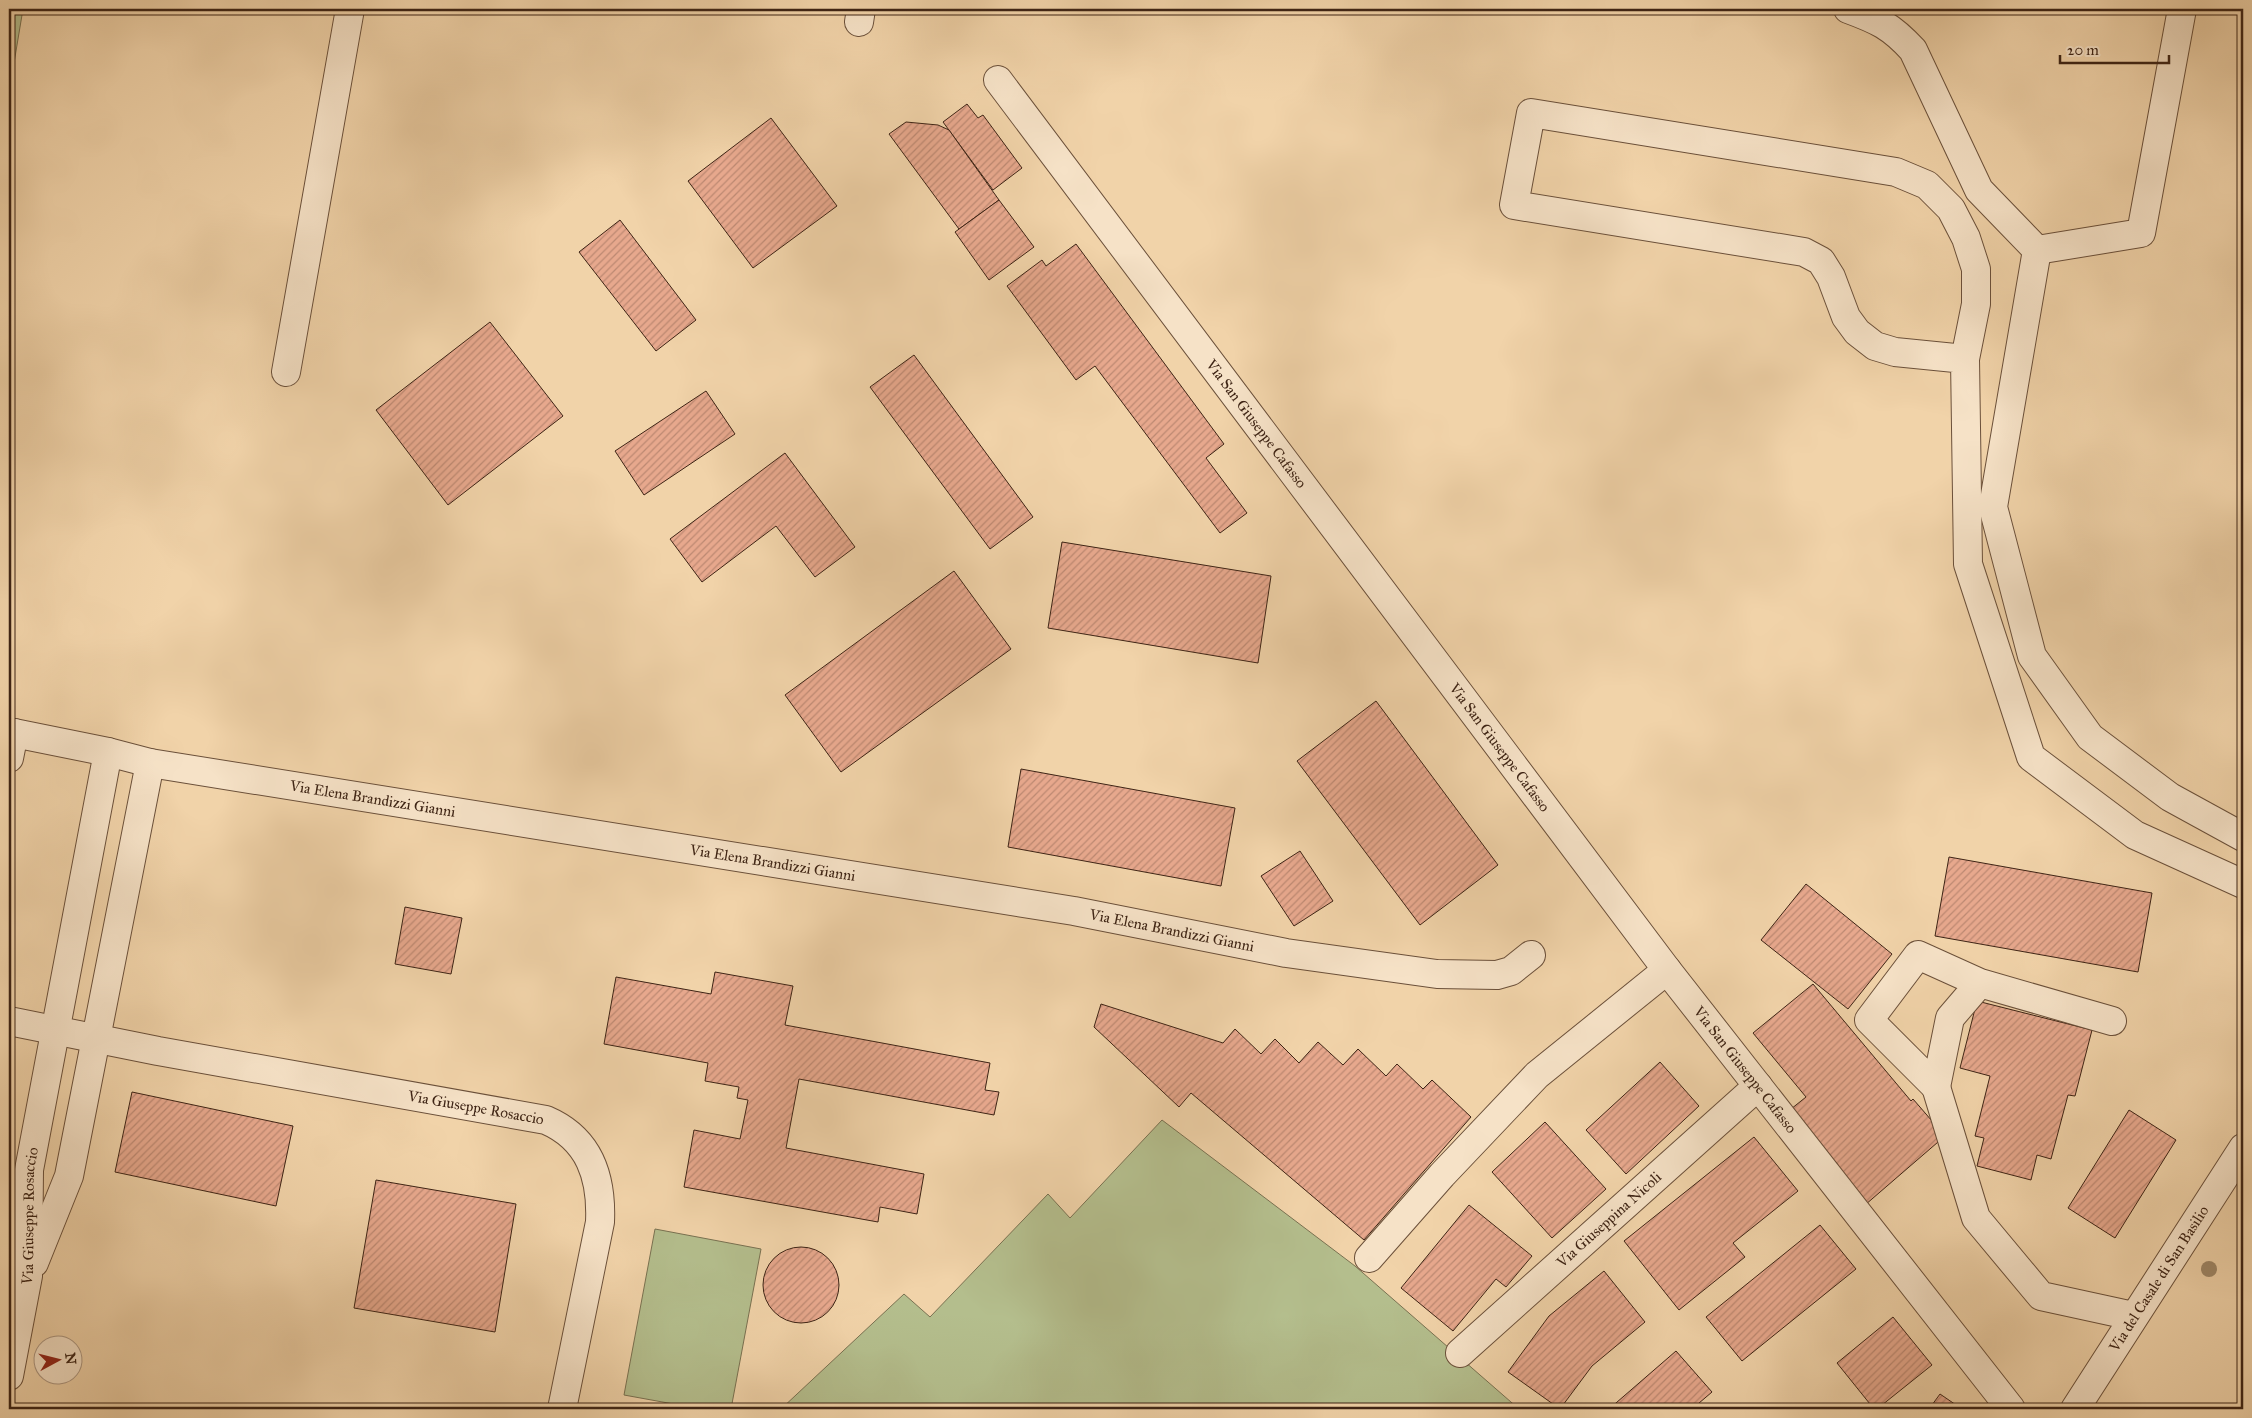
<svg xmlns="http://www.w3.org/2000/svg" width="2252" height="1418" font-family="'IM FELL Great Primer',serif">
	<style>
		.pitch { fill: #b4be8d; stroke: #797151 }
		.building { fill: url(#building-hatch); stroke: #3e2415 }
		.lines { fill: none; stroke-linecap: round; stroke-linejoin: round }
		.minor-casing { stroke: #6b503a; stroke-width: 30 }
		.minor { stroke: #f6e2c7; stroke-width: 28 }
		.tree { fill: #9f8868 }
		.labels { text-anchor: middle; stroke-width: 4; stroke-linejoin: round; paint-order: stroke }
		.street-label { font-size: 15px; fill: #3e2415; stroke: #f6e2c7 }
	</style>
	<defs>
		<pattern id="building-hatch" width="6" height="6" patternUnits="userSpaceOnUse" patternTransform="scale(1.25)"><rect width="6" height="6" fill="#e7a88d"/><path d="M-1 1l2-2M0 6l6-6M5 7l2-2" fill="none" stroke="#bd8972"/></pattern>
	</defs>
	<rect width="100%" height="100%" fill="#f1d3a9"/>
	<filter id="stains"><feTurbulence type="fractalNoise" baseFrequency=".004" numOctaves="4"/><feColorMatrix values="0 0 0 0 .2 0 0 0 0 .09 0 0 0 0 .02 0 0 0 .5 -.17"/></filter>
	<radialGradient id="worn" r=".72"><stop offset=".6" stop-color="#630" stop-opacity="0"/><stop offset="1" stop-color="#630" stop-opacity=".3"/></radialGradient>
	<g class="pitch">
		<polygon points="9,9 23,9 9,93"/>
		<polygon points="1162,1120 1355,1266 1519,1409 781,1409 904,1294 930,1317 1048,1194 1070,1218"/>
		<polygon points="655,1229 761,1249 731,1409 701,1409 624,1395"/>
	</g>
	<g class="building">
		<polygon points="967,104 978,118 983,115 1022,168 993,190 943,122"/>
		<polygon points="771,118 837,206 753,268 688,181"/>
		<polygon points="906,122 938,125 949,130 999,200 959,229 889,134"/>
		<polygon points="999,200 1034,247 989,280 955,232"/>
		<polygon points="620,220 696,320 656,351 579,252"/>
		<polygon points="1076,244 1224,444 1206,458 1247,513 1220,533 1095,366 1076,380 1007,286 1042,260 1046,266"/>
		<polygon points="490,322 563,416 448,505 376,410"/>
		<polygon points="914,355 1033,517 990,549 870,387"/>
		<polygon points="706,391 735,434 644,495 615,451"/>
		<polygon points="785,453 855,547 815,577 776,526 702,582 670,539"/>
		<polygon points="1062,542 1271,576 1258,663 1048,628"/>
		<polygon points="954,571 1011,649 841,772 785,695"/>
		<polygon points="1376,701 1498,865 1420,925 1297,761"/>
		<polygon points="1021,769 1235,808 1221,886 1008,847"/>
		<polygon points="1300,851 1333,901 1294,926 1261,876"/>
		<polygon points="1949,857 2152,893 2138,972 1935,936"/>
		<polygon points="1806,884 1892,954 1848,1009 1761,940"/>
		<polygon points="405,907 462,918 451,974 395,964"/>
		<polygon points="715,972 793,986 785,1025 990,1063 985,1090 999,1092 994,1115 799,1079 786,1148 924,1174 917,1214 880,1207 878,1222 684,1187 694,1130 740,1139 748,1100 737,1098 739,1087 705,1081 708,1063 604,1044 616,977 711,994"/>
		<polygon points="1813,984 1911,1101 1913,1099 1945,1136 1865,1205 1834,1169 1838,1165 1791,1109 1806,1097 1753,1033"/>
		<polygon points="1977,1001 2092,1030 2075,1096 2068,1095 2051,1159 2037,1155 2031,1180 1977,1166 1984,1138 1975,1136 1990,1076 1960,1068"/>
		<polygon points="1101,1004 1223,1043 1235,1029 1261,1054 1275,1039 1299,1063 1318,1042 1343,1065 1358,1049 1386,1076 1397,1064 1423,1089 1432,1080 1471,1117 1364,1240 1191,1093 1179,1107 1094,1027"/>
		<polygon points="1660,1062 1699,1106 1626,1174 1586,1130"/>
		<polygon points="132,1092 293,1126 276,1206 115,1172"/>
		<polygon points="2129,1110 2176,1140 2115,1238 2068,1208"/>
		<polygon points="1545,1122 1606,1189 1552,1238 1492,1172"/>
		<polygon points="1754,1137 1798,1191 1733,1243 1745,1257 1679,1310 1624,1241"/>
		<polygon points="376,1180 516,1204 495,1332 354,1308"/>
		<polygon points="1469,1205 1532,1256 1506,1287 1496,1279 1453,1331 1401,1288"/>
		<polygon points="1820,1225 1856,1269 1742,1361 1706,1317"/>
		<circle cx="801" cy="1285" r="38"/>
		<polygon points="1604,1271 1645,1322 1592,1366 1560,1409 1508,1372 1549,1316"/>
		<polygon points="1893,1317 1932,1365 1877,1409 1874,1409 1837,1363"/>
		<polygon points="1676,1351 1712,1392 1692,1409 1609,1409"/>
		<polygon points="1940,1394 1962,1409 1929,1409"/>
	</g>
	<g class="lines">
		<g class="minor-casing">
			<g id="minor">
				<path d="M1848,9C1878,20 1891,26 1913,50L1979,190L2037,250"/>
				<polyline points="859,22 861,9"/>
				<path id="s1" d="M998,80L1667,970L2011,1409"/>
				<polyline points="2037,250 1993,507 2032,656 2090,737 2170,797 2243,837"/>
				<polyline points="2037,250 2141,233 2182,9"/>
				<polyline points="1965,359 1895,352 1875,346 1857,332 1846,317 1831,277 1821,261 1804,252 1514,205 1531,113 1896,172 1927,185 1951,209 1966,238 1976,269 1976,304 1965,359 1968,564 2031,757 2135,835 2243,884"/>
				<polyline points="286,372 350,9"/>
				<path id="s2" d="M9,732L108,752L150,763L1074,911L1286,953L1437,974L1497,975L1511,971L1531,955"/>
				<polyline points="9,758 14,733"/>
				<polyline points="1980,983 1950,1018 1936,1087 1869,1020 1918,955 1980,983 2112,1021"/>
				<path id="s3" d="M9,1021L158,1051L546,1120C590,1139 602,1177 600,1222L562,1409"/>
				<polyline points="1936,1087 1976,1218 2041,1296 2133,1316"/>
				<polyline points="1369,1258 1442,1175 1537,1075 1667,970"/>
				<polyline points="34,1263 69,1176 150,763"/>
				<path id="s4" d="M1460,1353L1758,1086"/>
				<path id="s5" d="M9,1376L28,1276L29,1170L108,752"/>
				<path id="s6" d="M2075,1409L2243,1148"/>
			</g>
		</g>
		<use href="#minor" class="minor"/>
	</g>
	<circle class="tree" cx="2209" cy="1269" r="8"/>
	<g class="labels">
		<g class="street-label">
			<text dy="5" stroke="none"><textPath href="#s1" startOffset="430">Via San Giuseppe Cafasso</textPath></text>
			<text dy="5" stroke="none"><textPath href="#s1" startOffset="835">Via San Giuseppe Cafasso</textPath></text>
			<text dy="5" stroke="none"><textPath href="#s2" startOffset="370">Via Elena Brandizzi Gianni</textPath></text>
			<text dy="5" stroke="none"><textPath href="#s2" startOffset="775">Via Elena Brandizzi Gianni</textPath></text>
			<text dy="5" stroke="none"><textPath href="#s2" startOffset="1180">Via Elena Brandizzi Gianni</textPath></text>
			<text dy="5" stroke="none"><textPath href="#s1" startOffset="1240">Via San Giuseppe Cafasso</textPath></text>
			<text dy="5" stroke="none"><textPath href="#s3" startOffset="475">Via Giuseppe Rosaccio</textPath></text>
			<text dy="5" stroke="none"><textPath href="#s5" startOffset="162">Via Giuseppe Rosaccio</textPath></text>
			<text dy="5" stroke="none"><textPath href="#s4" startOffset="200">Via Giuseppina Nicoli</textPath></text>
			<text dy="5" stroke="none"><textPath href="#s6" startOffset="155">Via del Casale di San Basilio</textPath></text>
		</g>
	</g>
	<rect width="2252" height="1418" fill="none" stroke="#f1d3a9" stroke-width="30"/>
	<rect x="10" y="10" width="2232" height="1398" fill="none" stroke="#3e2415" stroke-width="2.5"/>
	<rect x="15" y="15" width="2222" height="1388" fill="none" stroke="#3e2415"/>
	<g transform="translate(58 1360) rotate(83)"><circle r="24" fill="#f6e2c7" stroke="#ac9680"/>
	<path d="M0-4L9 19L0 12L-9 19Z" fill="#8f2418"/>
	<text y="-8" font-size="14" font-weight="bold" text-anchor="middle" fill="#3e2415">N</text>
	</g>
	<path d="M2060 55v8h109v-8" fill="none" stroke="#3e2415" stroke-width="2.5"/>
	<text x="2067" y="55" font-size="15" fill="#3e2415" stroke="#f6e2c7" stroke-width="4" paint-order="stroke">20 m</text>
	<rect width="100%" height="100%" filter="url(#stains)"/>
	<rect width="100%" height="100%" fill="url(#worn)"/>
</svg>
